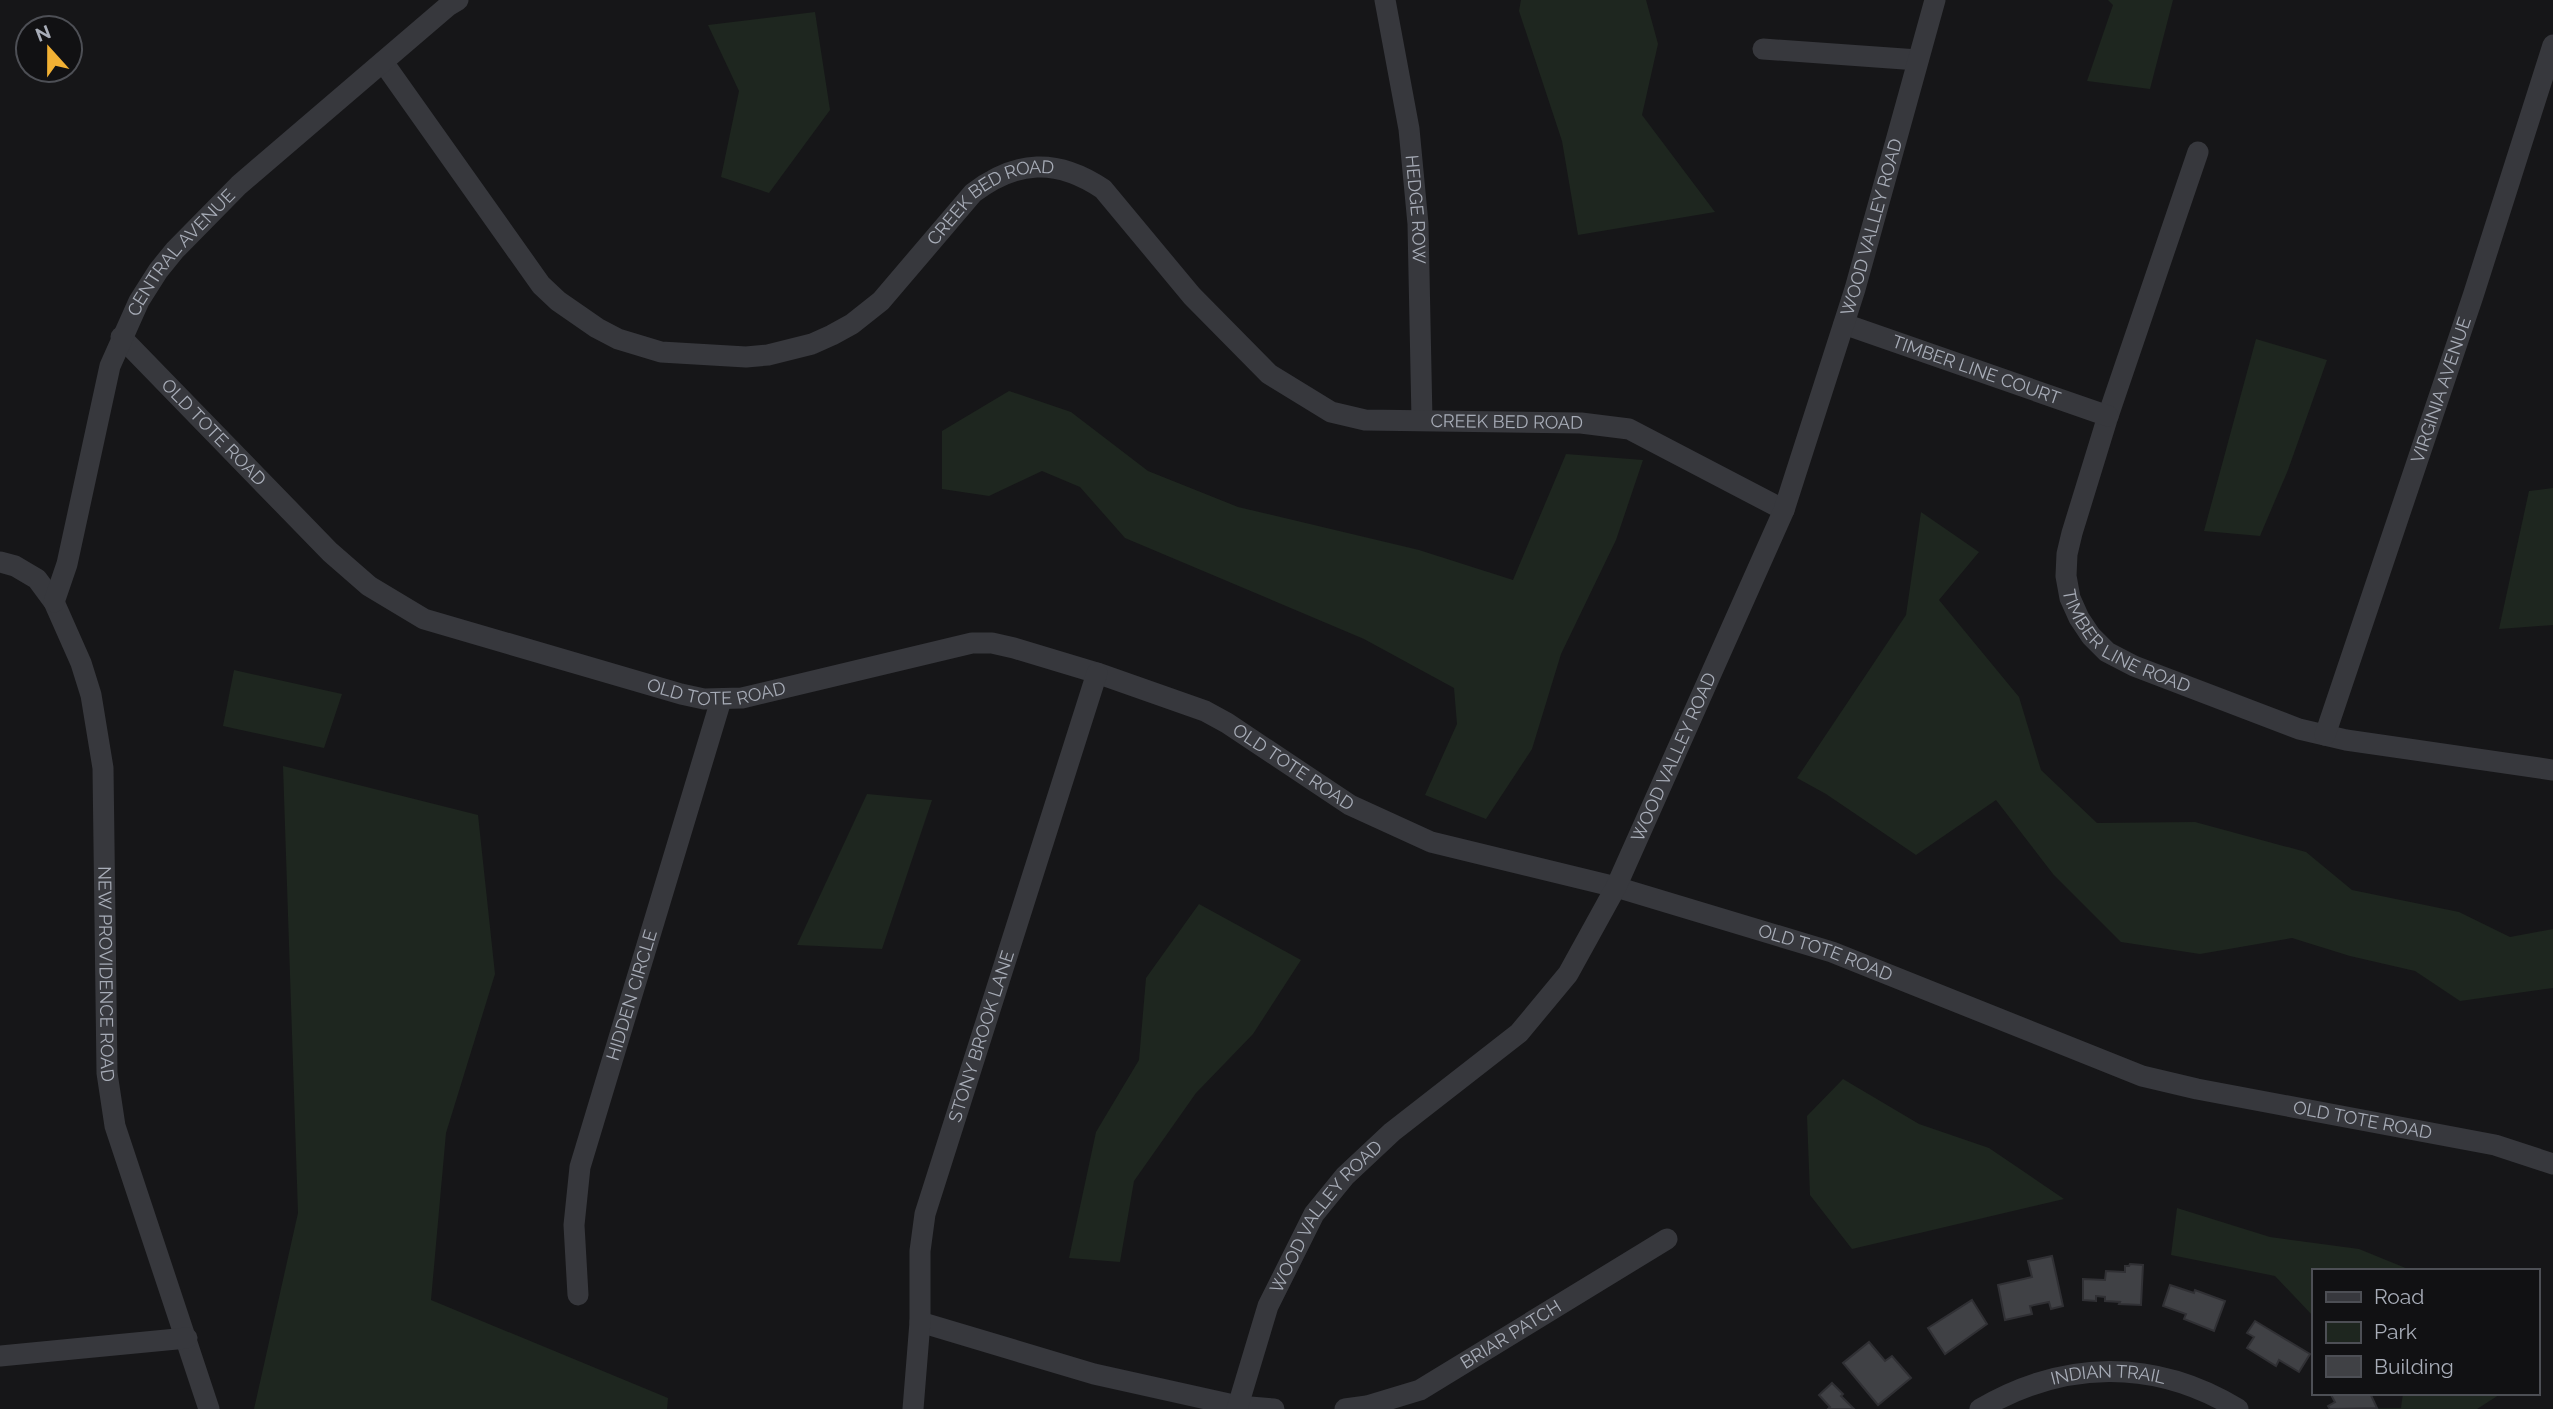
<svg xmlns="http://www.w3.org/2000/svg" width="2553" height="1409" font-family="Raleway,sans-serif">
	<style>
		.green { fill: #1e261f }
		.building { fill: #404145; stroke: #303034; stroke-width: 2 }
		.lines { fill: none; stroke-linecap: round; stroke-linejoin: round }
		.minor { stroke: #37383d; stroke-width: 21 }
		.labels { text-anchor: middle; stroke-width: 7; stroke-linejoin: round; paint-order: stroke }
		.street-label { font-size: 18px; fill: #a8adb8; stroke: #111113 }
	</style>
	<rect width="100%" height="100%" fill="#161618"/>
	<g class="green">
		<polygon points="1521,0 1646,0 1658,44 1642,115 1715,212 1578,235 1562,141 1519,11"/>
		<polygon points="2108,0 2173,0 2150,89 2087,81 2113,5"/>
		<polygon points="815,12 830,110 769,193 721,177 739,91 708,25"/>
		<polygon points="2256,339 2327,360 2288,470 2260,536 2204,531"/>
		<polygon points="1009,391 1071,412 1148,471 1238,507 1419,550 1513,580 1566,454 1643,460 1616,540 1561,654 1532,749 1486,819 1425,795 1457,724 1454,688 1364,639 1125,538 1080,487 1042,471 989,496 942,489 942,431"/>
		<polygon points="2553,488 2553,625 2499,629 2529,491"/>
		<polygon points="1921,512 1979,552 1939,600 2019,697 2041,770 2097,823 2195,822 2306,852 2352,890 2459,912 2510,937 2553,929 2553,988 2460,1001 2415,971 2350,956 2292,938 2200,954 2121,942 2053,874 1996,800 1916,855 1826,794 1797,778 1906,615"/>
		<polygon points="234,670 342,694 324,748 223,726"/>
		<polygon points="283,766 478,815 495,974 446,1133 431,1300 668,1398 667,1409 254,1409 298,1213"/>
		<polygon points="867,794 932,800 882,949 797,945"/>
		<polygon points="1199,904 1301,960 1253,1034 1196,1093 1134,1181 1120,1262 1069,1258 1096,1132 1139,1060 1146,978"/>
		<polygon points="1843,1079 1919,1124 1989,1148 2064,1199 1852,1249 1810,1195 1807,1116"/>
		<polygon points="2177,1208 2270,1237 2359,1249 2413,1271 2313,1271 2313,1316 2275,1276 2171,1255"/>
		<polygon points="2403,1393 2502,1393 2477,1409 2329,1409 2401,1408"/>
	</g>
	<g class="building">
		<polygon points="2052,1256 2063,1306 2051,1309 2049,1302 2030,1306 2032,1314 2005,1320 1998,1285 2032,1277 2028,1261"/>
		<polygon points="2130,1264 2143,1265 2141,1305 2119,1304 2120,1302 2105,1301 2105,1297 2096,1296 2096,1301 2083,1300 2083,1279 2105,1280 2106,1271 2125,1272 2125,1266 2129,1266"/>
		<polygon points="2170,1285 2194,1293 2195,1290 2225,1301 2214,1331 2184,1319 2186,1314 2163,1306"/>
		<polygon points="1972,1300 1987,1324 1945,1354 1928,1328"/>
		<polygon points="2255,1321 2310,1354 2299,1372 2279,1360 2276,1366 2247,1348 2254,1337 2247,1333"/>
		<polygon points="1869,1342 1885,1361 1892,1356 1911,1378 1878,1405 1843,1363"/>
		<polygon points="1832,1383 1843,1394 1841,1396 1854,1409 1828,1409 1830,1407 1819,1395"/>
		<polygon points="2330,1393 2370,1393 2377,1408 2330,1409 2328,1406 2335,1402"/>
	</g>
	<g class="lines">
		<g class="minor">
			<path id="s1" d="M1385,0L1409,129L1418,224L1422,420"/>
			<polyline points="1763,49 1918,60"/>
			<path id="s2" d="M383,62L541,285L558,301L597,328L618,339L661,352L746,357L768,355L812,344L832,335L852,324L881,301L973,193C1016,160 1057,158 1103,189L1192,296L1269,374L1331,412L1365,420L1581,423L1629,429L1784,510"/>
			<path id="s3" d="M2198,152L2108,416L2072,533L2067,554L2066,576L2070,598L2079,618L2091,636L2107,652L2134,666L2299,729L2346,740L2553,770"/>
			<path id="s4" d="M1844,324L2108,416"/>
			<path id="s5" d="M121,337L330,552L369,586L424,619L681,694L704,699L742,698L972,643H992L1014,648L1097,673L1205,711L1227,723L1350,805L1431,842L1616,887L1832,952L2142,1076L2197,1089L2495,1145L2553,1164"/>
			<path id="s6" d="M0,562L15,566L37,579L54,602L81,663L91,695L103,768L107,1073L115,1126L209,1409"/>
			<path id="s7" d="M54,602L67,564L110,366L139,301L158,271L175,250L239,185L448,6L458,0"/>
			<path id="s8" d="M2325,735L2473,296L2553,45"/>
			<path id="s9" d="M578,1295L574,1225L580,1167L721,700"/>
			<polyline points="920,1322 1094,1374 1238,1406 1274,1409"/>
			<polyline points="0,1356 187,1338"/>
			<path id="s10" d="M913,1409L920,1322V1251L925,1214L1097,673"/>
			<path id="s11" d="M1237,1409L1268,1306L1314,1214L1345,1176L1392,1132L1519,1033L1568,974L1616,887L1784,510L1855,289L1935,0"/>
			<path id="s12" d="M1345,1409L1367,1406L1420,1390L1667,1239"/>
			<path id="s13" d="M1980,1409C2064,1360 2154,1358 2238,1409"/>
		</g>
	</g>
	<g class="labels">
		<g class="street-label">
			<text dy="6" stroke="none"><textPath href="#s1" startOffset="212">HEDGE ROW</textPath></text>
			<text dy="6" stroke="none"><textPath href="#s2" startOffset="800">CREEK BED ROAD</textPath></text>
			<text dy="6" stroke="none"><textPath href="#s11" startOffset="1370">WOOD VALLEY ROAD</textPath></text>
			<text dy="6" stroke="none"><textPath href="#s7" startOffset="378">CENTRAL AVENUE</textPath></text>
			<text dy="6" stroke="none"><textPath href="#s4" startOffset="140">TIMBER LINE COURT</textPath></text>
			<text dy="6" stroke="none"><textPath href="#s8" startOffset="364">VIRGINIA AVENUE</textPath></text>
			<text dy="6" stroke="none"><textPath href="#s2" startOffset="1428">CREEK BED ROAD</textPath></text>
			<text dy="6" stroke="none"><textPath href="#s5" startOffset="133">OLD TOTE ROAD</textPath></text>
			<text dy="6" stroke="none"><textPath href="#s3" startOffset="541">TIMBER LINE ROAD</textPath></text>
			<text dy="6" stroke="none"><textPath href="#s5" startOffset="719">OLD TOTE ROAD</textPath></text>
			<text dy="6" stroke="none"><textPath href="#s11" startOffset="803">WOOD VALLEY ROAD</textPath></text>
			<text dy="6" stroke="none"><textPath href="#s5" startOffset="1330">OLD TOTE ROAD</textPath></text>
			<text dy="6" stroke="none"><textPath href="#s5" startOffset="1897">OLD TOTE ROAD</textPath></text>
			<text dy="6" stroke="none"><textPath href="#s6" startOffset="450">NEW PROVIDENCE ROAD</textPath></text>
			<text dy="6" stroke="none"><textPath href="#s9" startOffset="308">HIDDEN CIRCLE</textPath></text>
			<text dy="6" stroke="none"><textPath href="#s10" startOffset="382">STONY BROOK LANE</textPath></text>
			<text dy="6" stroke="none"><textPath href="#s5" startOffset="2462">OLD TOTE ROAD</textPath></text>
			<text dy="6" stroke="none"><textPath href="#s11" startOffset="215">WOOD VALLEY ROAD</textPath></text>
			<text dy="6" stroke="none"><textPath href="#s12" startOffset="184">BRIAR PATCH</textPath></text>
			<text dy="6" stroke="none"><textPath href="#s13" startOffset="135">INDIAN TRAIL</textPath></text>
		</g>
	</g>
	<rect x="2312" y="1269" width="228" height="126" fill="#111113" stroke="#4d4f55" stroke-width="2"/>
	<rect x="2326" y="1292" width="35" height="10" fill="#37383d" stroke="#4d4f55" stroke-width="2"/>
	<text x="2374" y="1304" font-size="21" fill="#a8adb8">Road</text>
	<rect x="2326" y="1322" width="35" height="21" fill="#1e261f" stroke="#4d4f55" stroke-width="2"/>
	<text x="2374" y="1339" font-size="21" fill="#a8adb8">Park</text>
	<rect x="2326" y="1356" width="35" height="21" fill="#404145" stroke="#4d4f55" stroke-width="2"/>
	<text x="2374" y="1374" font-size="21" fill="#a8adb8">Building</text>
	<g transform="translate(49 49) rotate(339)"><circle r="33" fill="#111113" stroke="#4d4f55" stroke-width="2"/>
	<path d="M0-5L12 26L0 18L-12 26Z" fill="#f2b134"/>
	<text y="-10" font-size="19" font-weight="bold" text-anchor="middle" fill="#a8adb8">N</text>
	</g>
</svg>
